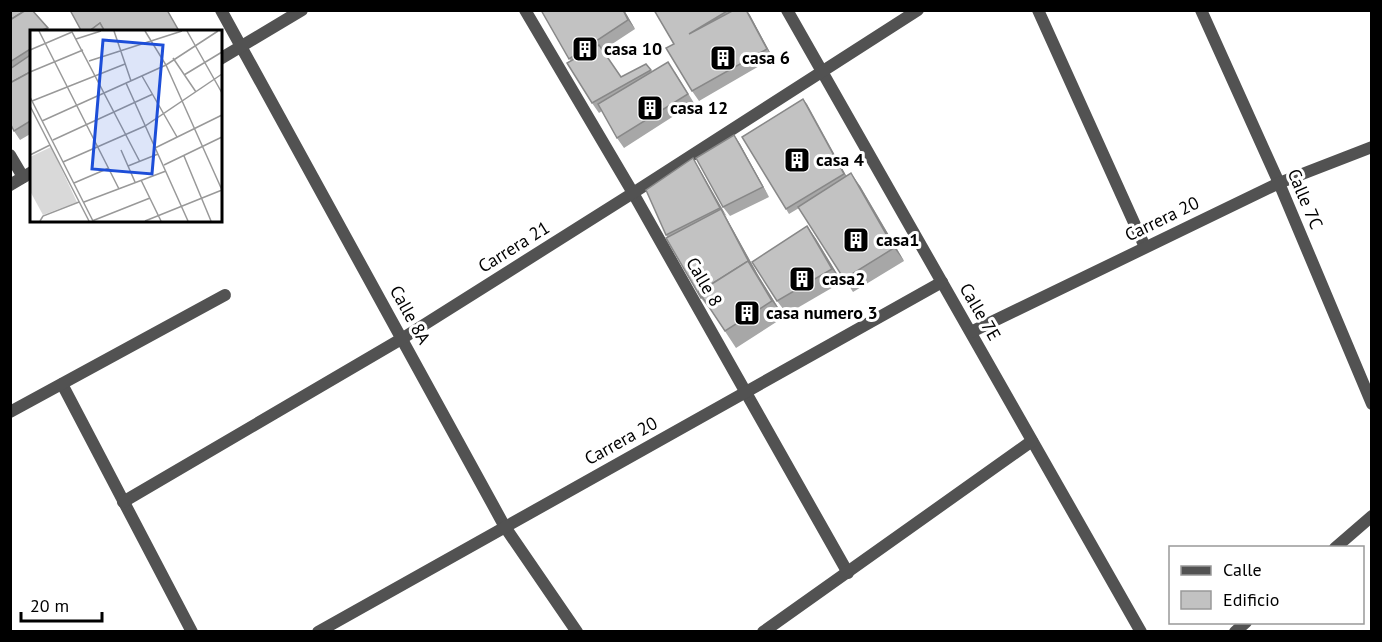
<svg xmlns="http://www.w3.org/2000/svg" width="1382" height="642" font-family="'PT Sans',sans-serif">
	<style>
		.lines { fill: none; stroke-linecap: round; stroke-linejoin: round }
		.street { stroke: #525252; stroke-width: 12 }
		.wall { fill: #a7a7a7 }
		.shaded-wall { fill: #888 }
		.building { fill: #c2c2c2; stroke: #888; stroke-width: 1.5 }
		.labels { text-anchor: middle; stroke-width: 6; stroke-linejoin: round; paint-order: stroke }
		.poi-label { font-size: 18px; font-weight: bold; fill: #000; stroke: #fff; text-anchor: start }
		.street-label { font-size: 18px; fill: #000; stroke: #fff }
		.inset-road { fill: none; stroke: #999; stroke-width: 1.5 }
		.view { fill: #1d4ed8; fill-opacity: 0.15; stroke: #1d4ed8; stroke-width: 3 }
		.inset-edge { fill: none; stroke: #000; stroke-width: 3 }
	</style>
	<rect width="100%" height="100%" fill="#fff"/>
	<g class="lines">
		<g class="street">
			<polyline points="221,10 505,527 577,632"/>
			<polyline points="525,10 633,193 848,573"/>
			<polyline points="787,10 1141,632"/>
			<polyline points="1038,10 1145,247"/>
			<polyline points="1201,10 1279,183 1372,404"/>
			<polyline points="220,59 302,10"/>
			<polyline points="10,155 23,177"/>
			<polyline points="10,185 32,172"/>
			<polyline points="971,332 1279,183 1372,147"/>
			<polyline points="62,384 192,632"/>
			<polyline points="10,412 225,295"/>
			<polyline points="123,502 403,338 633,193 918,10"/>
			<polyline points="1335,548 1372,516"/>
			<polyline points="318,632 942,282"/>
			<polyline points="763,632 1032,441"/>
			<polyline points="1235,632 1246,622"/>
		</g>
	</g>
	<g class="wall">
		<polygon points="10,10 34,13 50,32 32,32 32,133 20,140 14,131 10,123"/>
		<polygon points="541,10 624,10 635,29 603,50 621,77 646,64 652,72 675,72 694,103 624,148 617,138 602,111 599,113 592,103 571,61"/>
		<polygon points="654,10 751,10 748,12 773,58 699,101 692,91 674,44"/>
		<polygon points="803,99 846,176 860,186 904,261 853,292 799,208 789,214 786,209"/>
		<polygon points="734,135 740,144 769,197 730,216 723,207"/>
		<polygon points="699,168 758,275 784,317 736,348 709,307 708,307 701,298 666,235"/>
		<polygon points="807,226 816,239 842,282 787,314 777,301"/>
	</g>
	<g class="shaded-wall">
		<polygon points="623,10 624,10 635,29 628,20"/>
		<polygon points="746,10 750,15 773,58 767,49"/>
		<polygon points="803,99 807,104 848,179 844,174"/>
		<polygon points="734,135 740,144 769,197 763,187"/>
		<polygon points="693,158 699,168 727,217 720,208"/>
		<polygon points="851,173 860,186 904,261 894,248"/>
		<polygon points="721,209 727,219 758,275 784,317 772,301 748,261"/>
		<polygon points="807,226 816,239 842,282 832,269"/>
	</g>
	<g class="building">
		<polygon points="10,10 26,10 10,20"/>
		<polygon points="26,10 32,10 48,28 36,32 32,32 32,48 10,62 10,20"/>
		<polygon points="70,10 167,10 179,31 105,32 100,23 88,32 82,32"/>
		<polygon points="541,10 623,10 628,20 569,59"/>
		<polygon points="654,10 729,10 689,34 734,10 746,10 767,49 692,91 666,48 674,44"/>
		<polygon points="100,23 105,32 88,32"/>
		<polygon points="599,45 621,77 646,64 651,70 592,103 567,63"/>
		<polygon points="32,54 32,71 10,83 10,69"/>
		<polygon points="668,62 688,94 617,138 598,104"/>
		<polygon points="32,71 32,120 14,131 10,123 10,83"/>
		<polygon points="803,99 844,174 786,209 742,137"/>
		<polygon points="734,135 763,187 723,207 696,158"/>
		<polygon points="693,158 720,208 666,235 646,190"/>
		<polygon points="851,173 894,248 844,279 798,207"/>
		<polygon points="721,209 751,266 748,261 699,292 703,297 701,298 666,238"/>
		<polygon points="807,226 832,269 777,301 752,262"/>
		<polygon points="748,261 772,301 725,331 699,292"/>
	</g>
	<defs>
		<g id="building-square" transform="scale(1.35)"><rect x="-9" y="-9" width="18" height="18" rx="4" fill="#000" stroke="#fff"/><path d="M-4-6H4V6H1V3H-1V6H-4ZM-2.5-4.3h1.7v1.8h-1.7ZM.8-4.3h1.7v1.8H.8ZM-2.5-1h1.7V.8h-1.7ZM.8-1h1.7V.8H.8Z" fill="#fff"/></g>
	</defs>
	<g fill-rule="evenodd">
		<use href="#building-square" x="585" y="49"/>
		<use href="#building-square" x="723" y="58"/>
		<use href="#building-square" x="650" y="108"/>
		<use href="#building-square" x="797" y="160"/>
		<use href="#building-square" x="856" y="240"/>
		<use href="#building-square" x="802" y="279"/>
		<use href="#building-square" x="747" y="313"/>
	</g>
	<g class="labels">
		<g class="poi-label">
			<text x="604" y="55">casa 10</text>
			<text x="742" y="64">casa 6</text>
			<text x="670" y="114">casa 12</text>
			<text x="816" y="166">casa 4</text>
			<text x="876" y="246">casa1</text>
			<text x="822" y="285">casa2</text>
			<text x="766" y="319">casa numero 3</text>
		</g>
		<g class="street-label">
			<text transform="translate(1305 199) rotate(67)" y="6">Calle 7C</text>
			<text transform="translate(1162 219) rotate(-26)" y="6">Carrera 20</text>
			<text transform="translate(514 247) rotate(-32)" y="6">Carrera 21</text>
			<text transform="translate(704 282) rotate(60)" y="6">Calle 8</text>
			<text transform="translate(980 312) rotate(60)" y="6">Calle 7E</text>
			<text transform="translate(410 315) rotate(61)" y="6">Calle 8A</text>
			<text transform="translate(621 441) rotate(-29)" y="6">Carrera 20</text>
		</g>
	</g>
	<g transform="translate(30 30)">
		<rect width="192" height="192" fill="#fff"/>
		<path d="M21,117L47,172L13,185L0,161V127Z" fill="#d9d9d9"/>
		<path class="inset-road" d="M9,1L89,159M84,1L101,51M115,1L136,35L192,160M157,1L192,63M46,9L71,1M0,20L42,2L110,132M143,28L166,62M59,31L152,1M0,42L53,20M154,45L192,22M112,46L147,107M96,53L158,191M0,67L63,191M2,71L95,34M0,76L59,191M12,91L136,35L188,1M23,110L123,64M125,118L192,85M91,120L105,152M0,125L20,115M154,126L181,191M33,132L115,96L192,44M134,135L192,107M98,136L128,124M111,150L131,191M44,153L79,138M54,172L136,141M10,191L13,186L49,172M62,191L120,168M115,191L192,160"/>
		<path class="view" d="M73,10L133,15L122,144L62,139Z"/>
		<rect width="192" height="192" class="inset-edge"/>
	</g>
	<rect width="1382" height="642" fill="none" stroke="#000000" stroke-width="24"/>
	<rect x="1169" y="546" width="195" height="78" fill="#ffffff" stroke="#999999" stroke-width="1.5"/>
	<rect x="1181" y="566" width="30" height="9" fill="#525252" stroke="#999999" stroke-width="1.5"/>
	<text x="1223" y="576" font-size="18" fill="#000000">Calle</text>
	<rect x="1181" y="591" width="30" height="18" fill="#c2c2c2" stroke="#999999" stroke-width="1.5"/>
	<text x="1223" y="606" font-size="18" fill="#000000">Edificio</text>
	<path d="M21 612v9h81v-9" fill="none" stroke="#000000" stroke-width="3"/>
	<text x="30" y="612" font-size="18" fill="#000000" stroke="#ffffff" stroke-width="4.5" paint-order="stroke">20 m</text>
</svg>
